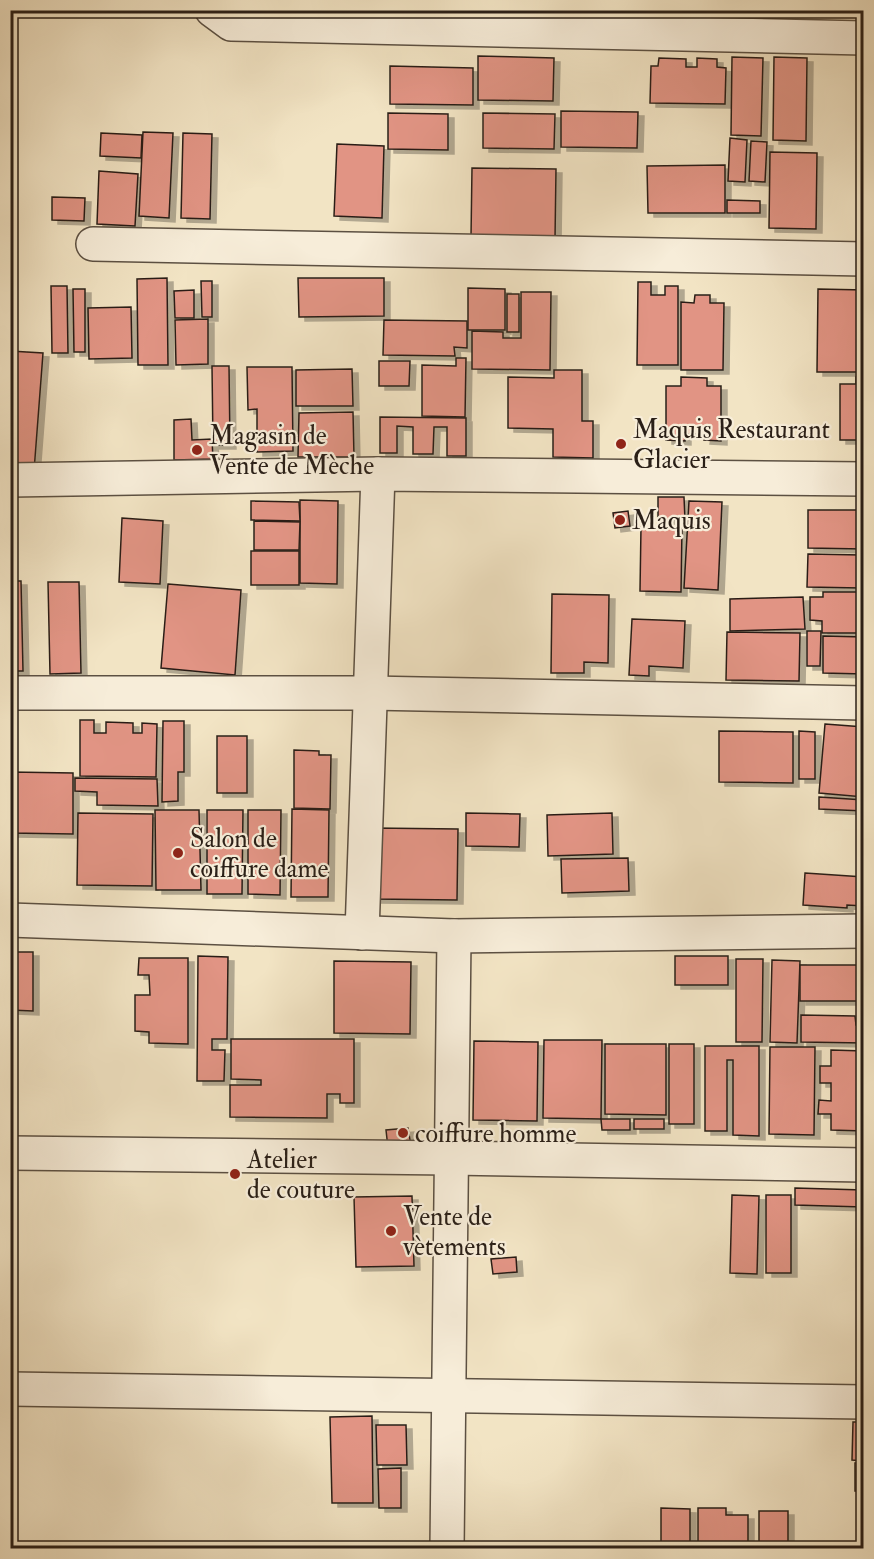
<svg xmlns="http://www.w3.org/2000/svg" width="874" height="1559" font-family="'IM FELL Double Pica',serif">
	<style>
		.building { fill: #e19484; stroke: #2a1f17; stroke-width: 1.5; filter: url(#shadow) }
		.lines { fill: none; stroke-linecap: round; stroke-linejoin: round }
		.minor-casing { stroke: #5c5042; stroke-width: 36 }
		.minor { stroke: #f7edd9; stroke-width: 33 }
		.poi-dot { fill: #8f2418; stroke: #f7edd9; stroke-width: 2 }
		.labels { text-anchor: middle; stroke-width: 4.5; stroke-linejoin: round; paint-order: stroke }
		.poi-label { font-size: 26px; fill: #2a1f17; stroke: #f7edd9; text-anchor: start }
	</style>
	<defs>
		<filter id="shadow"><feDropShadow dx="6" dy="4" stdDeviation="0" flood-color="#0004"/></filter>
	</defs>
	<rect width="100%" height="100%" fill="#f2e4c4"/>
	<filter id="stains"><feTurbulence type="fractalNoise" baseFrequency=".00333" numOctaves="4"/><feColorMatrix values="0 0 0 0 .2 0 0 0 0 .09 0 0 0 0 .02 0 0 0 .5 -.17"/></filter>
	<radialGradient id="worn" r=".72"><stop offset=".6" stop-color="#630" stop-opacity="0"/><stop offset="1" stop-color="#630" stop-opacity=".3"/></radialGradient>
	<g class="building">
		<polygon points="478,56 554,58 553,101 478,100"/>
		<polygon points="732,57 763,58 761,136 731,135"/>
		<polygon points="774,57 807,58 806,141 773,140"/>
		<polygon points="659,58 686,59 686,67 697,67 697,58 717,59 717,67 726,68 725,104 650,103 651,66 658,66"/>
		<polygon points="390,66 473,68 473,105 390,104"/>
		<polygon points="561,111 638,112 637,148 561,147"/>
		<polygon points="388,113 448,114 448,150 388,149"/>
		<polygon points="483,113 555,114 554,149 483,148"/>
		<polygon points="143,132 173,133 169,218 139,216"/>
		<polygon points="101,133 142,135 141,158 100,156"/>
		<polygon points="183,133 212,134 210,219 181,218"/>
		<polygon points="730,138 747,140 745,182 728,181"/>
		<polygon points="751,141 767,142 765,182 749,181"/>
		<polygon points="337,144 384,146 382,218 334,216"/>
		<polygon points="770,152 817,153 816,229 769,228"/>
		<polygon points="725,165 725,213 648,213 647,166"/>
		<polygon points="472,168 556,169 555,239 471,237"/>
		<polygon points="99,171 138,174 135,226 97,224"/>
		<polygon points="52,197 85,198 84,221 52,220"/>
		<polygon points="727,200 760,201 760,213 727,213"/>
		<polygon points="167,278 168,365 138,365 137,279"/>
		<polygon points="298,278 384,278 384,316 299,317"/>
		<polygon points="201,281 212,281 212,317 202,317"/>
		<polygon points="638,282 651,282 651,295 665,295 665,286 678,286 678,365 637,365"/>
		<polygon points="51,286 67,286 68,353 52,353"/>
		<polygon points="468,288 505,289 505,330 468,330"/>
		<polygon points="73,289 85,289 85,352 74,352"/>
		<polygon points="818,289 864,290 864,372 817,372"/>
		<polygon points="194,290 194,318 175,318 174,291"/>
		<polygon points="521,292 551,292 550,370 472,369 472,331 503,332 503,338 521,338"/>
		<rect x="507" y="294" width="12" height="38"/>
		<polygon points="695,295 710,295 710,303 724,303 723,370 681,370 681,302 694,303"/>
		<polygon points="131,307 132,358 89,359 88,308"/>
		<polygon points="208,319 208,364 176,365 175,320"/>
		<polygon points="384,320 467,321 467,348 454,347 455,356 383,355"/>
		<polygon points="10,351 43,353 34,471 10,469"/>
		<polygon points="456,358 466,358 465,417 422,416 422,365 456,366"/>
		<polygon points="379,361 410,361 409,386 379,386"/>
		<polygon points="212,366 229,366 230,445 213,445"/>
		<polygon points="247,367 292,367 293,451 257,452 257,409 248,410"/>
		<polygon points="352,369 353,406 296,406 296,370"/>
		<polygon points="554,370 582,370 582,421 593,421 593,458 553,457 553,429 508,428 508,377 554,378"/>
		<polygon points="681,377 707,378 707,386 721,386 721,441 704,440 705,434 685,434 685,441 666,440 666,386 681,386"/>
		<polygon points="856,377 864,377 864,422 857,422 857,426 864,426 864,440 840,440 840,384 856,384"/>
		<polygon points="353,412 354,457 298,457 299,413"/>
		<polygon points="380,417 466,418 466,456 447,456 447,427 434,427 433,454 413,454 413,427 397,426 397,453 380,453"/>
		<polygon points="191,419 192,440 212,439 213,459 174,460 174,420"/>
		<polygon points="658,497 684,497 685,520 658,520"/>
		<polygon points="300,500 338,501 337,584 300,583"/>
		<polygon points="251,501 299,502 300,521 251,520"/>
		<polygon points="689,501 722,502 718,590 684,588"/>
		<polygon points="808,510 864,510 864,549 808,548"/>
		<polygon points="628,511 630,526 615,528 613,513"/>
		<polygon points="122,518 163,521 160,584 119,582"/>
		<polygon points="254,521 300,522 299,550 254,550"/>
		<polygon points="641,527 682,528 681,592 640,591"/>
		<rect x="251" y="551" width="48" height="34"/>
		<polygon points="808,554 861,555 861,588 807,587"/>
		<polygon points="10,581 21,581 23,671 10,671"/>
		<polygon points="48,582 79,582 81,673 50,674"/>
		<polygon points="168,584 241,590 235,675 161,668"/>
		<polygon points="823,592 864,592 864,633 822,633 822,621 810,620 810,597 823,597"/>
		<polygon points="552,594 609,595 608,663 584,662 584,673 551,673"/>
		<polygon points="803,597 805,629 730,631 730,599"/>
		<polygon points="632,619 685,621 683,668 649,666 649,676 629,675"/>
		<polygon points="807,631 821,631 820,666 807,666"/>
		<polygon points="727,632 800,633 799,681 726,680"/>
		<polygon points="823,636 864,637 864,674 823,673"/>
		<polygon points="80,720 94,720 94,733 106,733 106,722 133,723 133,733 142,733 142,723 157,724 156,777 80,776"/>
		<polygon points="163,721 184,721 184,772 178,772 178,801 162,802"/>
		<polygon points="825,724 864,727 864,797 819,793"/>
		<polygon points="719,731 793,732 793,783 719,782"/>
		<polygon points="799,731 815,732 815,779 799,779"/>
		<rect x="217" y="736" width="30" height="57"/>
		<polygon points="294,750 319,751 319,755 331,755 330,809 294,808"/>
		<polygon points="10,772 73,773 73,834 10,833"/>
		<polygon points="75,778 157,779 158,806 97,805 97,792 75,791"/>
		<polygon points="819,797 864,800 864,811 819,809"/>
		<polygon points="292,809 329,810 328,897 291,897"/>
		<polygon points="155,810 199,810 201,890 156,890"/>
		<polygon points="207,810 243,810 242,894 207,894"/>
		<polygon points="248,810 281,810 280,895 248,894"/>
		<polygon points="78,813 153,814 152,886 77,885"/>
		<polygon points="466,813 520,814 519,847 466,846"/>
		<polygon points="612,813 613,854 548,856 547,815"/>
		<polygon points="373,828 458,829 457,900 373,899"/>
		<polygon points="628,858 629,891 562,893 561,859"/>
		<polygon points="805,873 864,877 864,906 847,905 847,908 803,905"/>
		<polygon points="10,952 33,952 33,1011 10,1010"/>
		<polygon points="198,956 228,957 227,1039 212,1039 212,1050 225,1050 224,1081 197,1081"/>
		<rect x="675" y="956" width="53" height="29"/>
		<polygon points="139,958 188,958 188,1044 149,1043 149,1032 135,1031 135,995 150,995 149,975 138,975"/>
		<polygon points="736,959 763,959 762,1042 736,1042"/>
		<polygon points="772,960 800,961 797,1043 770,1042"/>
		<polygon points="334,961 411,962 410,1034 334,1033"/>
		<rect x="800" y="965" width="64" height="36"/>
		<polygon points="801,1015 855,1016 856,1025 864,1025 864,1043 801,1042"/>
		<polygon points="231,1039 354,1039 354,1103 340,1103 340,1094 327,1094 327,1118 230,1117 230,1085 261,1085 261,1080 231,1079"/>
		<polygon points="544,1040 602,1040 601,1119 543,1118"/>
		<polygon points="474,1041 538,1042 537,1121 473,1120"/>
		<polygon points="605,1044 666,1044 666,1115 605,1114"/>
		<rect x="669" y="1044" width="25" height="80"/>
		<polygon points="705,1046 759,1046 759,1136 733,1135 733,1060 727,1060 727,1131 705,1131"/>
		<polygon points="770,1047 815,1047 814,1135 769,1134"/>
		<polygon points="831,1050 864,1051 864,1131 831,1130 831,1114 818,1114 819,1100 831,1101 831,1083 820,1083 820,1066 831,1066"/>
		<polygon points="601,1119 630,1119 630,1130 602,1130"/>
		<rect x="634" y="1119" width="30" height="10"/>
		<polygon points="408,1128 411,1146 388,1148 386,1130"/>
		<polygon points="795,1188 863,1190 863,1207 795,1205"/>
		<polygon points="732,1195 759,1196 757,1274 730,1273"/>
		<rect x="766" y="1195" width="25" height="78"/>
		<polygon points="412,1196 414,1266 356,1267 354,1197"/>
		<polygon points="516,1257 517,1272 493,1274 491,1259"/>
		<polygon points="372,1416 373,1503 332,1503 330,1417"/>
		<polygon points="853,1422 864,1422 864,1461 852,1460"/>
		<polygon points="376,1425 406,1425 407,1465 377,1465"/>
		<rect x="855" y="1463" width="9" height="28"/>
		<polygon points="401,1468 401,1508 379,1508 378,1469"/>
		<polygon points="661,1508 690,1509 690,1548 661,1548"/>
		<polygon points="698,1508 726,1508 726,1515 748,1515 748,1548 698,1548"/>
		<rect x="759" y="1511" width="29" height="37"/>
	</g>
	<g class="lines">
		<g class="minor-casing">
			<g id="minor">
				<polyline points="212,10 231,24 864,38"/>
				<polyline points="93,244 864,259"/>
				<polyline points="10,480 378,474 864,479"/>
				<polyline points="10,693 370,693 864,703"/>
				<polyline points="10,920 454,936 864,931"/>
				<polyline points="362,933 378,474"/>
				<polyline points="10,1153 451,1158 864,1165"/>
				<polyline points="10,1389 864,1402"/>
				<polyline points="447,1548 454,936"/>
			</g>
		</g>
		<use href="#minor" class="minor"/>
	</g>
	<g class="poi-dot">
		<circle cx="621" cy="444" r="6"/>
		<circle cx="197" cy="450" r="6"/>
		<circle cx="620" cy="520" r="6"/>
		<circle cx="178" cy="853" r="6"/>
		<circle cx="403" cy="1133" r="6"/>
		<circle cx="235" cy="1174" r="6"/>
		<circle cx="391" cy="1231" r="6"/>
	</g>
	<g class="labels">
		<g class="poi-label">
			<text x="633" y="438">Maquis Restaurant<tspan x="633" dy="30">Glacier</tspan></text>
			<text x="209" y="444">Magasin de<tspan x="209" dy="30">Vente de Mèche</tspan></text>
			<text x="632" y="529">Maquis</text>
			<text x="190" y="847">Salon de<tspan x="190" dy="30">coiffure dame</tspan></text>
			<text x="415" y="1142">coiffure homme</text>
			<text x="247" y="1168">Atelier<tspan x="247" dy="30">de couture</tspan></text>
			<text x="403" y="1225">Vente de<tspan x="403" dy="30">vètements</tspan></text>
		</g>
	</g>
	<rect width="874" height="1559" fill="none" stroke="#f2e4c4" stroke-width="36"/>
	<rect x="12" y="12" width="850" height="1535" fill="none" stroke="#2a1f17" stroke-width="3"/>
	<rect x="18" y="18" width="838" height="1523" fill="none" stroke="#2a1f17" stroke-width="1.5"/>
	<rect width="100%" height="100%" filter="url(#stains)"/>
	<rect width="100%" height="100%" fill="url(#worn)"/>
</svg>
